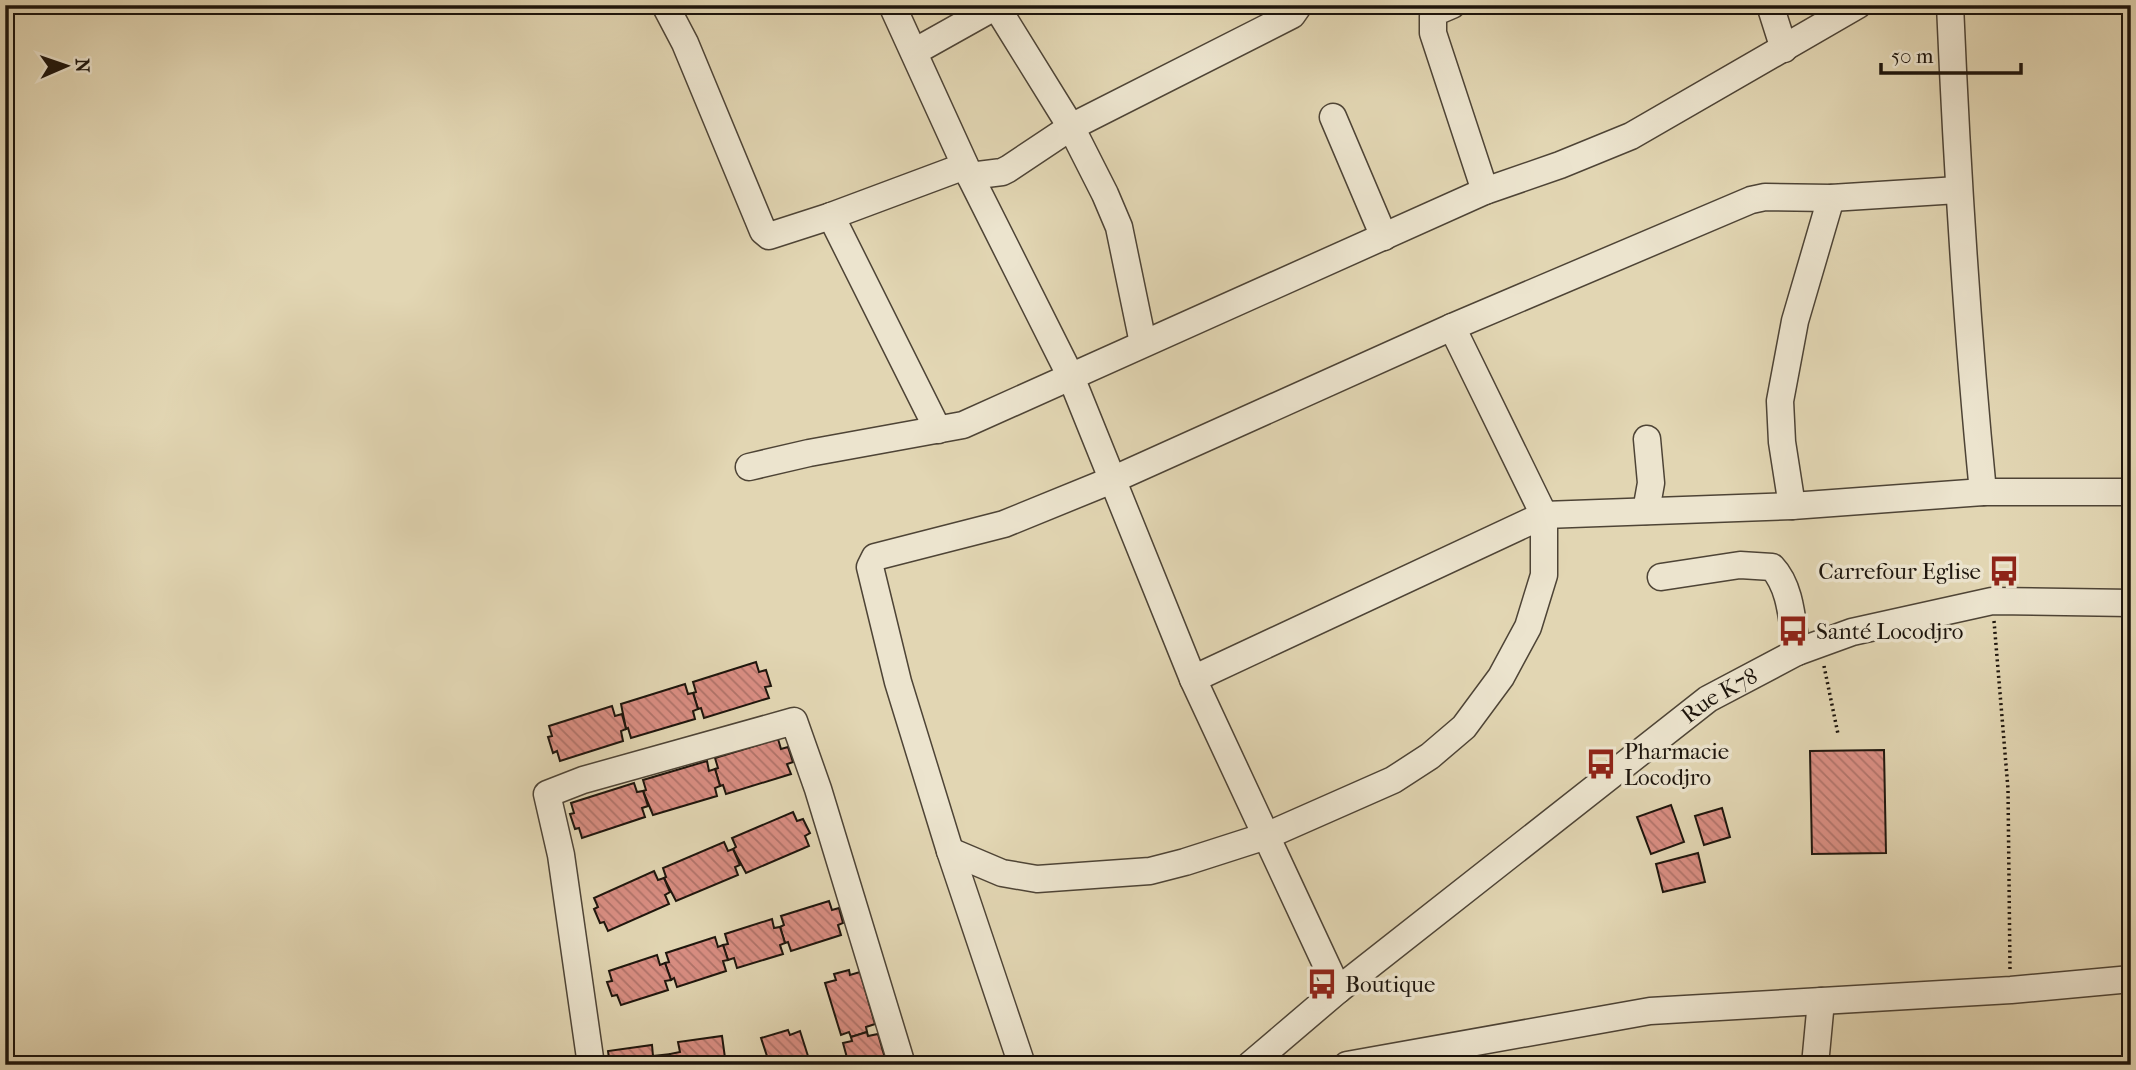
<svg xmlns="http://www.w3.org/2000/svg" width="2136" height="1070" font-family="'IM FELL French Canon',serif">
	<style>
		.building { fill: url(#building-back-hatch); stroke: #1c140c; stroke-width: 2 }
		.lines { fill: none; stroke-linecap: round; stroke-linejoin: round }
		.minor-casing { stroke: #4e4436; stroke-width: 29 }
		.path { stroke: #1c140c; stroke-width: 3.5; stroke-dasharray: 2 3.5; stroke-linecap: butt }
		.minor { stroke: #ece4ce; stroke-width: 26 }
		.labels { text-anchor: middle; stroke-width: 7; stroke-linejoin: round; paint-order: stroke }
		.poi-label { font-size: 23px; fill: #1c140c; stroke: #ece4ce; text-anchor: start }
		.street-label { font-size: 23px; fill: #1c140c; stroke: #ece4ce }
	</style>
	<defs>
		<pattern id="building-back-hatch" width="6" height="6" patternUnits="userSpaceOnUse" patternTransform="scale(1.75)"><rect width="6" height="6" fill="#da8e83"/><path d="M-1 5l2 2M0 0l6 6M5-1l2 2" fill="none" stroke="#b0736a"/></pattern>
	</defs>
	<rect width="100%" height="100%" fill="#e2d6b3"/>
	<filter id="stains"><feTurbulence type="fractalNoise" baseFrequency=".00286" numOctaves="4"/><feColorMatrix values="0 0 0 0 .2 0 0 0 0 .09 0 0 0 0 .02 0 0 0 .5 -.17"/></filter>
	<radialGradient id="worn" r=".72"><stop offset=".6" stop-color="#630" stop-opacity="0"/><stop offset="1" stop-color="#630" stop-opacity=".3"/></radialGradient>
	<g class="building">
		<polygon points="756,662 759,672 766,670 771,686 765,687 769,698 704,718 701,708 698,709 693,693 696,692 693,682"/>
		<polygon points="685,684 688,694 693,693 698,709 693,711 695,719 631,738 628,728 626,729 621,704"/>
		<polygon points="612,706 615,716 622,714 626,729 621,731 623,741 560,761 557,751 553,753 548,737 552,736 549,726"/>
		<polygon points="778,739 781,749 788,747 793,762 787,764 791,774 726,794 723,785 720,786 715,769 718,768 715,758"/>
		<polygon points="1884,750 1886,853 1812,854 1810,751"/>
		<polygon points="707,761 709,771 715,769 720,786 715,788 717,796 653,815 643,791 646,790 643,780"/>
		<polygon points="634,783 637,792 643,791 648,806 642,808 645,817 582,838 579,828 575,829 570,814 574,813 571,803"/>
		<polygon points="1671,805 1684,842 1651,854 1637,817"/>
		<polygon points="1722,808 1730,837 1704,845 1695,816"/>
		<polygon points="793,812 797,821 803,819 810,833 805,836 809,846 746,873 733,849 736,847 732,838"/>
		<polygon points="724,842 728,851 733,849 740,865 735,867 738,875 676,901 664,878 666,877 663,868"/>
		<polygon points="1698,853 1705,882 1663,892 1656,864"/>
		<polygon points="654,871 658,880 664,878 670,892 665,895 669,904 608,931 604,922 600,923 594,909 598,907 594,898"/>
		<polygon points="829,901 832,910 839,908 843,923 838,925 841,935 791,951 788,942 785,943 780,927 784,925 781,916"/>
		<polygon points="772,919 774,928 780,927 785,943 780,945 783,954 737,968 734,958 728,960 723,945 728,944 725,934"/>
		<polygon points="715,937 718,947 723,945 728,960 723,961 726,971 677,987 674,978 671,980 665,963 669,962 666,953"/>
		<polygon points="657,955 660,965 665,963 671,980 665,981 668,990 621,1005 617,995 612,996 607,982 612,981 609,971"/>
		<polygon points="849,970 850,975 860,972 875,1024 866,1027 867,1032 851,1037 849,1032 841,1035 825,983 836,980 834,974"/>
		<polygon points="788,1030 790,1035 800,1031 808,1056 781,1064 778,1056 768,1059 761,1038"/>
		<polygon points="867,1032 868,1036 878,1034 887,1065 849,1065 843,1043 852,1041 851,1037"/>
		<polygon points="722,1036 726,1065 671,1065 670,1054 680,1052 678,1042"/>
		<polygon points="652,1045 653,1056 670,1054 671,1065 610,1065 608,1051"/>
	</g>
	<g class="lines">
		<g class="minor-casing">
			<g id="minor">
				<polyline points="665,5 685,43 763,231 769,236 831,216 965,166"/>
				<polyline points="892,5 970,176 1071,377 1193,679 1338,990"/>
				<polyline points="1452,5 1438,11 1433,16 1433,33 1485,191"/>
				<polyline points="1770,5 1784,49"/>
				<path d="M1950,5C1957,168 1967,330 1983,492"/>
				<polyline points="996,6 1071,127 1105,194 1119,227 1143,343"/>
				<polyline points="914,52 998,5"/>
				<polyline points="1333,117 1384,237"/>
				<polyline points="970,176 1002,172 1008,169 1071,127 1292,15 1299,5"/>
				<polyline points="831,216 938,430"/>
				<polyline points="749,467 809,453 963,425 1485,191 1560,165 1631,136 1858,5"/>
				<polyline points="1792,506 1782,442 1780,401 1795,321 1831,198"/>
				<polyline points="1646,511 1651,483 1647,439"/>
				<path d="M1661,577L1740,565L1772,567C1792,588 1792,624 1797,652"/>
				<polyline points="1193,679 1544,515 1792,506 1983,492 2131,492"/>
				<polyline points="950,851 1002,873 1037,879 1150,871 1185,862 1266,836 1393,780 1430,756 1464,727 1501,677 1528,627 1544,575 1544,515 1452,327"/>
				<polyline points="591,1065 561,855 547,794 583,780 794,721 818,789 902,1065"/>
				<polyline points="1022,1065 950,851 898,682 870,567 875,557 1004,524 1112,480 1452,327 1751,200 1765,197 1831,198 1958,190"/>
				<path id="s1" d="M1250,1065L1338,990L1708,699L1797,652L1852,632L1992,601L2131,603"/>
				<polyline points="1347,1065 1650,1011 2011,990 2131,979"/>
				<polyline points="1815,1065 1821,1001"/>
			</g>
		</g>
		<g class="path">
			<polyline points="1994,621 2008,789 2010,970"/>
			<polyline points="1824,666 1838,734"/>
		</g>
		<use href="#minor" class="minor"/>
	</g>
	<defs>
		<g id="bus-bare" transform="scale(2.415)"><path d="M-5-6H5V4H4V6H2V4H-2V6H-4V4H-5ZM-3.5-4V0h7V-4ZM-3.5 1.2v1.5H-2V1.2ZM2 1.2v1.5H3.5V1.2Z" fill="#8f2418" stroke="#ece4ce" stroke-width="2.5" paint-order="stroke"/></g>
	</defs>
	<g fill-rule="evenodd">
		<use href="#bus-bare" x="2004" y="571"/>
		<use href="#bus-bare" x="1793" y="631"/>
		<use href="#bus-bare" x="1601" y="764"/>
		<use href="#bus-bare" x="1322" y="984"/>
	</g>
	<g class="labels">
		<g class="poi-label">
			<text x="1981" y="579" text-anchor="end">Carrefour Eglise</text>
			<text x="1816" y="639">Santé Locodjro</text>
			<text x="1624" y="759">Pharmacie<tspan x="1624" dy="26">Locodjro</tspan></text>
			<text x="1345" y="992">Boutique</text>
		</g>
		<g class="street-label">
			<text dy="8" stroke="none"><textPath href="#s1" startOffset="598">Rue K78</textPath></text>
		</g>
	</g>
	<rect width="2136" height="1070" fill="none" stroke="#e2d6b3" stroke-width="28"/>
	<rect x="7" y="7" width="2122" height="1056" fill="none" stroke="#1c140c" stroke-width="3.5"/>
	<rect x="14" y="14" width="2108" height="1042" fill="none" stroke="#1c140c" stroke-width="2"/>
	<g transform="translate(66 66) rotate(88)" stroke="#ece4ce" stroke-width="5" paint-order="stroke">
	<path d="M0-5L12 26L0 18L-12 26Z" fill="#1c140c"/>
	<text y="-10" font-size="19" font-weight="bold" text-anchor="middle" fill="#1c140c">N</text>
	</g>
	<path d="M1881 63v10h140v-10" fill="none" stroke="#1c140c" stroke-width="3.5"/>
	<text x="1891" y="63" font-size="21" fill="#1c140c" stroke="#ece4ce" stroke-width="5" paint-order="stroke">50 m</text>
	<rect width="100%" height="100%" filter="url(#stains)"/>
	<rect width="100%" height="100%" fill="url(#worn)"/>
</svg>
